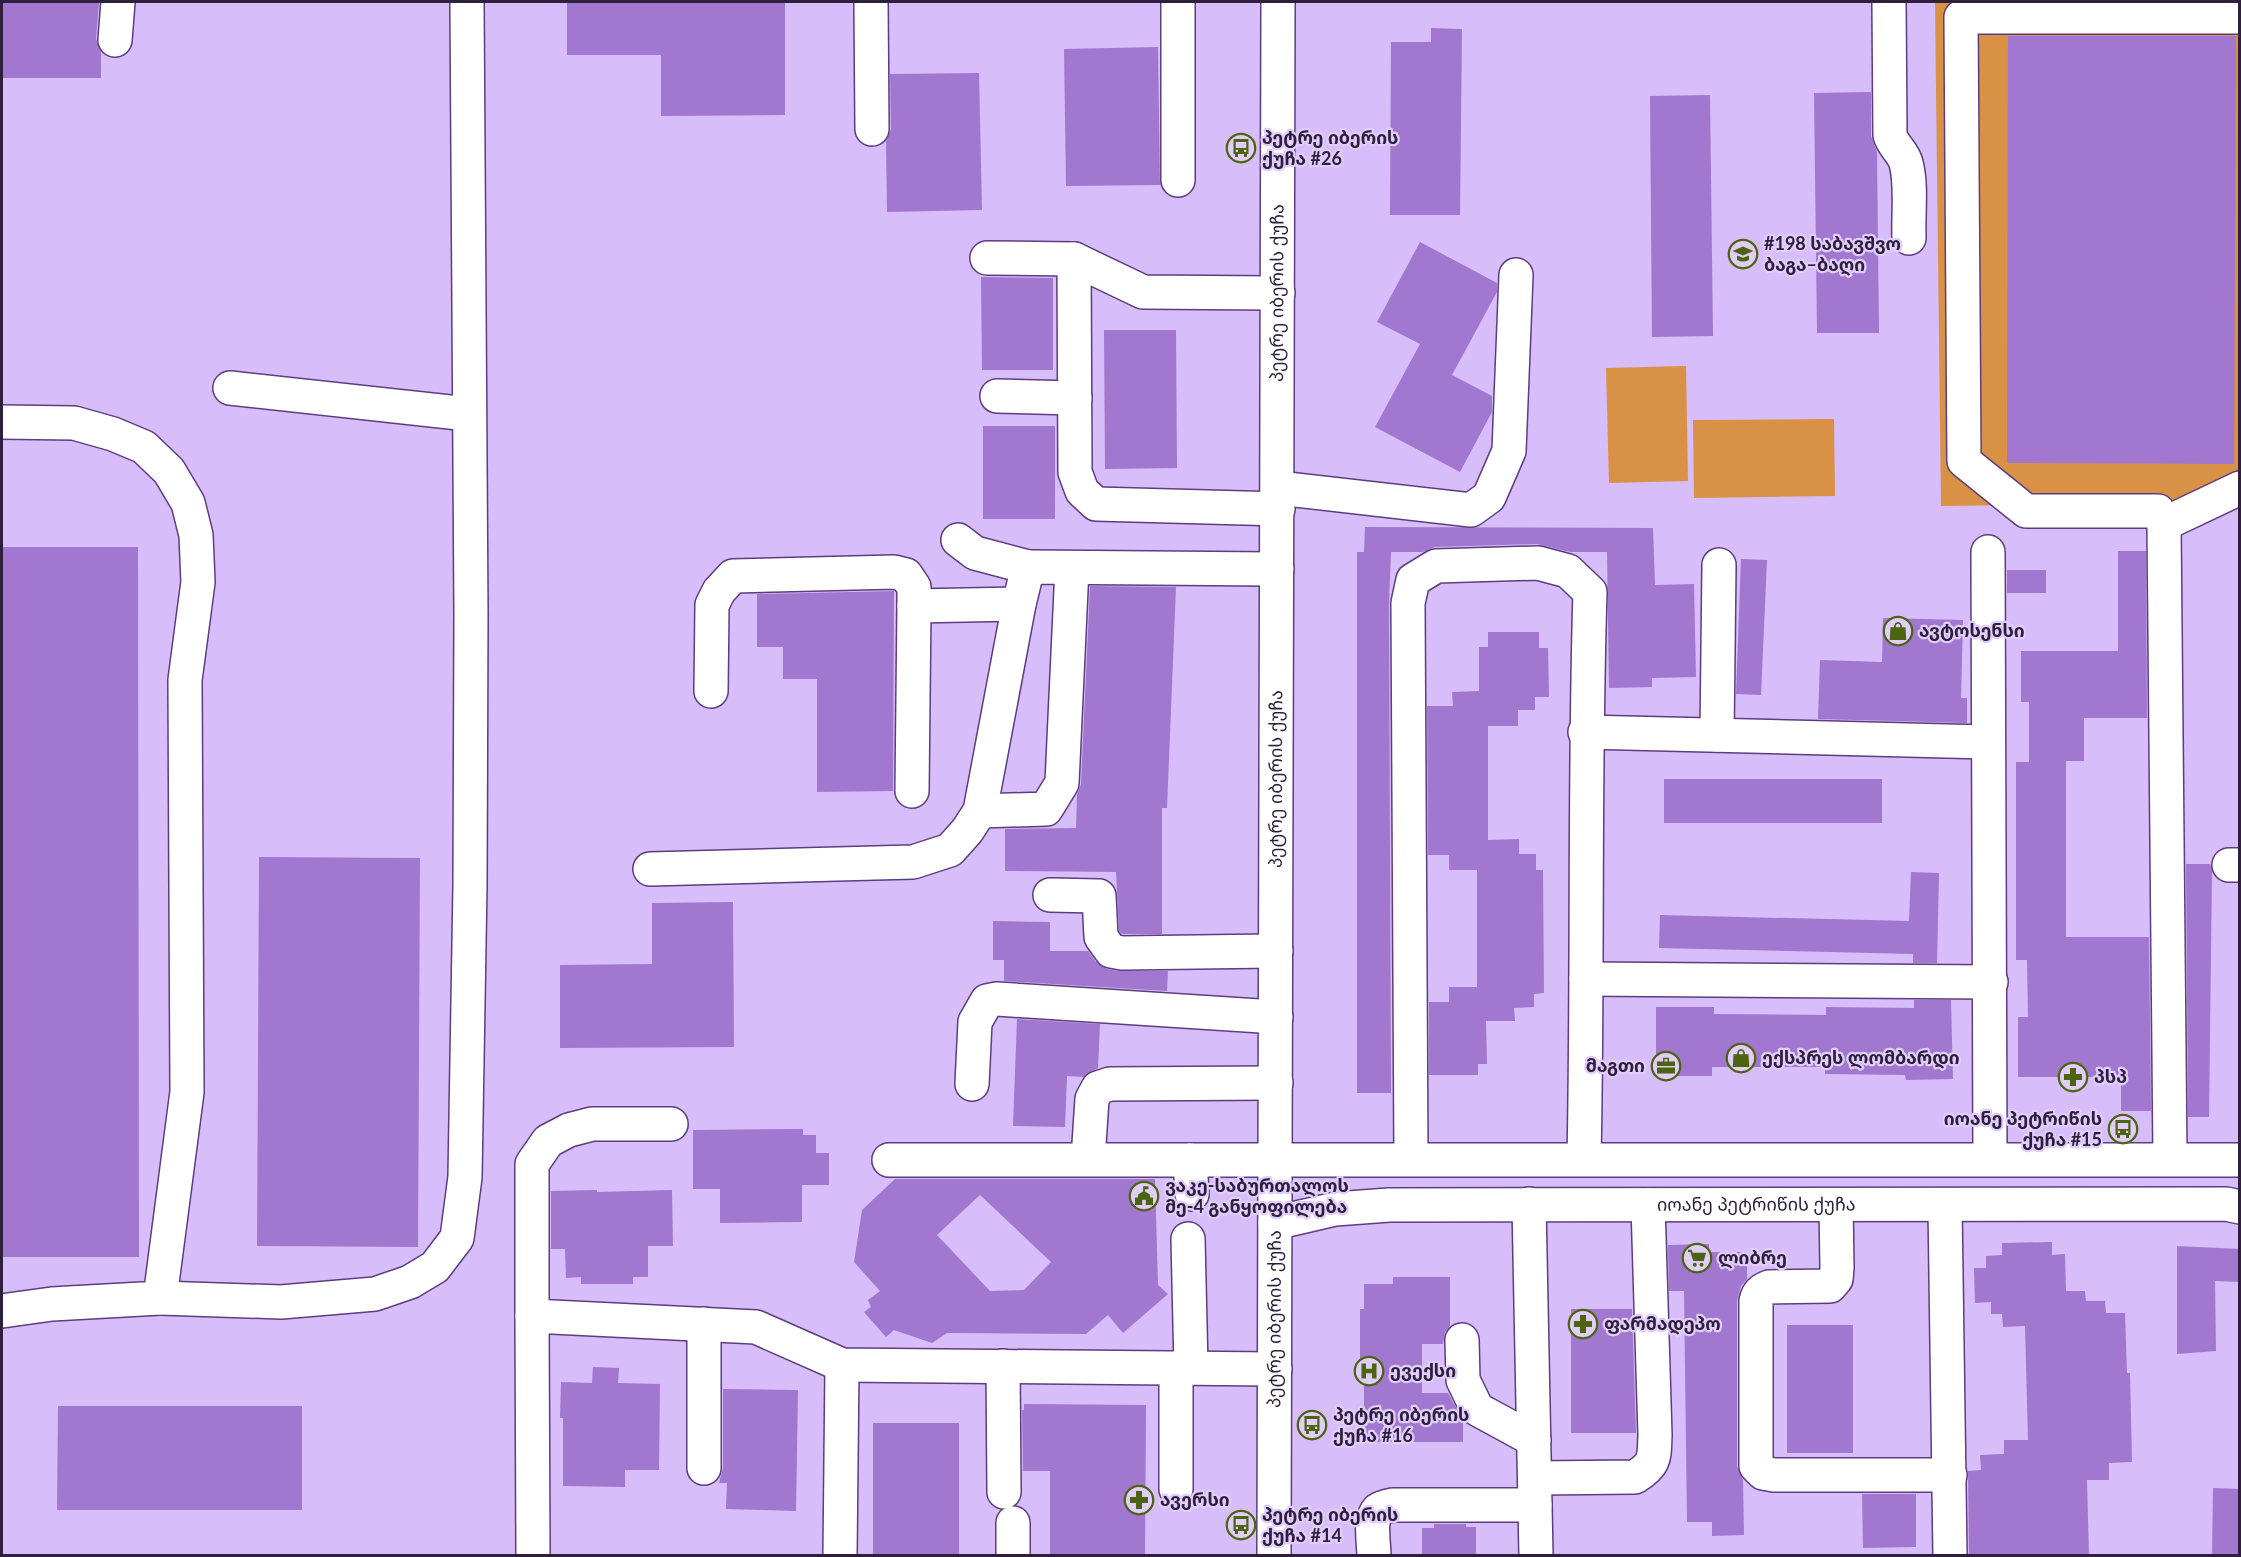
<svg xmlns="http://www.w3.org/2000/svg" width="2241" height="1557" font-family="Lato,'Noto Sans Georgian',sans-serif">
	<style>
		.green { fill: #d89145 }
		.building { fill: #a177cf; fill-rule: evenodd }
		.lines { fill: none; stroke-linecap: round; stroke-linejoin: round }
		.minor-casing { stroke: #5c3d7e; stroke-width: 36 }
		.minor { stroke: #fff; stroke-width: 33 }
		.labels { text-anchor: middle; stroke-width: 4.5; stroke-linejoin: round; paint-order: stroke }
		.poi-label { font-size: 18px; font-weight: bold; fill: #2e203d; stroke: #e1cdfb; text-anchor: start }
		.street-label { font-size: 18px; fill: #2e203d; stroke: #e1cdfb }
	</style>
	<rect width="100%" height="100%" fill="#d7bdf9"/>
	<g class="green">
		<polygon points="1935,2 2239,2 2239,502 1941,506"/>
		<polygon points="1686,366 1688,481 1609,483 1606,368"/>
		<polygon points="1834,419 1835,496 1694,498 1693,420"/>
	</g>
	<g class="building">
		<polygon points="2,2 99,2 96,39 101,51 101,78 2,78"/>
		<polygon points="567,2 785,2 785,115 661,116 661,55 567,55"/>
		<polygon points="1431,28 1462,29 1460,215 1390,215 1391,42 1431,42"/>
		<polygon points="2008,36 2236,36 2234,464 2007,463"/>
		<polygon points="1158,47 1160,185 1066,186 1064,49"/>
		<polygon points="979,73 982,210 887,212 886,141 891,129 890,74"/>
		<polygon points="1871,92 1871,136 1877,152 1879,333 1817,333 1814,93"/>
		<polygon points="1710,95 1713,336 1652,337 1650,96"/>
		<polygon points="1420,242 1497,283 1497,292 1452,375 1492,396 1492,412 1460,472 1375,427 1420,344 1377,322"/>
		<polygon points="981,277 1053,278 1053,370 982,370"/>
		<polygon points="1104,330 1176,330 1177,468 1105,469"/>
		<rect x="983" y="426" width="72" height="93"/>
		<polygon points="1365,527 1653,528 1655,585 1694,584 1696,677 1652,678 1652,687 1609,688 1607,552 1570,552 1537,544 1435,547 1423,552 1391,552 1389,603 1391,1093 1357,1093 1357,552 1364,552"/>
		<polygon points="2,547 138,547 139,1257 2,1257"/>
		<polygon points="2118,551 2146,551 2147,718 2084,718 2084,761 2066,761 2066,937 2149,937 2151,1111 2121,1111 2121,1077 2018,1077 2018,1017 2028,1017 2027,960 2016,960 2016,762 2029,762 2029,702 2021,702 2021,651 2118,651"/>
		<polygon points="1741,559 1767,560 1761,695 1736,694"/>
		<rect x="2007" y="570" width="39" height="23"/>
		<polygon points="1090,586 1176,587 1167,808 1162,808 1162,934 1122,934 1119,931 1116,872 1005,871 1005,829 1076,828 1077,795 1081,784"/>
		<polygon points="894,591 893,791 817,792 817,679 783,679 783,647 757,647 757,594"/>
		<polygon points="1883,618 1963,620 1961,698 1967,698 1967,723 1818,719 1820,660 1882,662"/>
		<polygon points="1488,632 1539,632 1539,648 1548,648 1549,697 1535,697 1535,710 1518,710 1518,726 1488,726 1488,840 1519,839 1519,854 1536,854 1536,870 1543,870 1544,993 1534,994 1534,1007 1514,1008 1515,1021 1486,1021 1487,1064 1478,1064 1478,1075 1429,1075 1429,1002 1449,1002 1449,987 1477,987 1477,870 1449,870 1449,855 1428,855 1427,706 1453,706 1452,692 1479,691 1479,647 1488,647"/>
		<rect x="1664" y="779" width="218" height="44"/>
		<polygon points="259,857 420,858 418,1247 257,1246"/>
		<polygon points="2186,864 2210,864 2212,871 2209,1117 2188,1117"/>
		<polygon points="1911,872 1939,873 1937,963 1913,963 1913,954 1659,948 1660,915 1909,921"/>
		<polygon points="733,902 734,1047 560,1048 560,965 652,964 652,903"/>
		<polygon points="993,921 1050,922 1050,951 1088,951 1096,962 1107,969 1119,971 1168,971 1167,991 1004,981 1004,960 993,960"/>
		<polygon points="1914,1000 1951,1000 1953,1079 1906,1080 1905,1075 1825,1074 1825,1067 1712,1067 1712,1076 1656,1076 1656,1007 1714,1007 1714,1014 1826,1015 1826,1007 1914,1008"/>
		<polygon points="1017,1019 1100,1024 1098,1068 1084,1077 1067,1076 1065,1127 1013,1126"/>
		<polygon points="803,1129 803,1135 816,1135 816,1153 829,1153 829,1185 802,1185 802,1222 720,1223 720,1189 693,1189 693,1130"/>
		<path d="M895,1179H1155L1158,1285L1168,1294L1123,1333L1108,1315L1086,1334L947,1333L932,1343L894,1330L886,1337L864,1312L871,1307L868,1300L880,1291L854,1262L862,1210ZM980,1195L1051,1262L1024,1290L990,1291L937,1235Z"/>
		<polygon points="597,1190 597,1192 672,1190 673,1246 648,1246 648,1277 633,1277 633,1284 581,1284 581,1277 566,1278 565,1249 551,1249 551,1191"/>
		<polygon points="2052,1242 2052,1255 2065,1254 2066,1291 2085,1291 2086,1301 2105,1301 2106,1313 2125,1313 2127,1373 2130,1373 2132,1462 2109,1463 2109,1480 2087,1480 2089,1556 1969,1556 1968,1471 1981,1470 1980,1455 2004,1454 2004,1440 2028,1440 2025,1326 2003,1327 2002,1314 1991,1314 1991,1302 1975,1303 1974,1268 1986,1268 1986,1256 2002,1255 2002,1243"/>
		<polygon points="1709,1244 1709,1252 1747,1252 1747,1279 1741,1286 1737,1301 1737,1466 1743,1480 1744,1535 1712,1536 1712,1522 1687,1522 1684,1291 1669,1291 1668,1245"/>
		<polygon points="2177,1246 2240,1249 2240,1282 2215,1281 2216,1351 2177,1354"/>
		<polygon points="1393,1277 1450,1277 1450,1326 1445,1332 1443,1344 1422,1344 1422,1393 1448,1393 1463,1420 1463,1442 1364,1442 1364,1368 1360,1368 1360,1309 1364,1309 1364,1284 1393,1284"/>
		<polygon points="1571,1309 1632,1309 1636,1433 1571,1433"/>
		<rect x="1787" y="1325" width="66" height="128"/>
		<polygon points="593,1367 619,1368 618,1383 660,1384 659,1470 625,1470 625,1487 563,1486 563,1418 560,1418 561,1382 592,1383"/>
		<polygon points="723,1389 798,1390 796,1511 726,1509 727,1483 719,1483 723,1468"/>
		<polygon points="1024,1404 1146,1405 1145,1556 1050,1556 1050,1471 1023,1471 1022,1410 1024,1410"/>
		<polygon points="58,1406 302,1406 302,1510 57,1510"/>
		<rect x="873" y="1423" width="86" height="133"/>
		<polygon points="2213,1488 2240,1489 2240,1556 2212,1556"/>
		<polygon points="1862,1494 1916,1494 1916,1547 1863,1548"/>
		<polygon points="1434,1524 1466,1524 1466,1527 1476,1527 1476,1556 1422,1556 1422,1528 1434,1528"/>
	</g>
	<g class="lines">
		<g class="minor-casing">
			<g id="minor">
				<polyline points="871,2 872,129"/>
				<polyline points="1178,2 1178,180"/>
				<path d="M1889,2L1890,135C1893,146 1903,152 1906,163C1912,185 1908,214 1909,238"/>
				<polyline points="115,40 118,2"/>
				<polyline points="987,258 1074,259 1143,292 1278,293"/>
				<polyline points="1074,259 1075,472 1082,491 1096,504 1278,509"/>
				<polyline points="230,388 468,414"/>
				<polyline points="997,396 1075,398"/>
				<polyline points="2,422 74,423 113,434 144,447 169,471 188,503 196,535 198,582 185,680 187,1092 160,1298 52,1304 2,1311"/>
				<polyline points="1278,488 1471,510 1489,497 1509,451 1516,275"/>
				<polyline points="2164,524 2240,488"/>
				<polyline points="958,540 975,553 1028,567"/>
				<path d="M1988,552C1987,754 1991,957 1990,1159"/>
				<polyline points="711,691 712,605 719,591 733,576 894,572 906,575 914,587 914,606 1019,604"/>
				<polyline points="1585,732 1987,742"/>
				<polyline points="1717,735 1719,565"/>
				<polyline points="912,791 914,606"/>
				<polyline points="980,811 1046,809 1062,783 1072,568"/>
				<polyline points="2229,865 2240,865"/>
				<polyline points="650,869 913,862 950,850 967,831 980,811 1019,604 1028,567 1277,569"/>
				<polyline points="1050,895 1099,896 1101,937 1111,951 1122,953 1276,951"/>
				<polyline points="1586,979 1991,982"/>
				<polyline points="972,1084 975,1022 987,1001 997,999 1276,1017"/>
				<polyline points="1089,1144 1092,1099 1098,1088 1110,1084 1276,1083"/>
				<polyline points="2170,1158 2164,524 2158,511 2026,511 1964,461 1961,17 2240,17"/>
				<path d="M1411,1159L1408,603L1413,580L1436,566L1538,563L1568,571L1590,592C1584,781 1588,970 1584,1159"/>
				<polyline points="889,1160 2240,1160"/>
				<polyline points="1190,1160 1192,1194"/>
				<path d="M1836,1205L1837,1268L1836,1279L1830,1286L1769,1287C1761,1290 1758,1293 1756,1301V1466L1763,1473L1774,1475H1950"/>
				<polyline points="1945,1205 1950,1556"/>
				<path id="s1" d="M1275,1223L1335,1209L1389,1205L2226,1204L2240,1207"/>
				<polyline points="1188,1239 1191,1368"/>
				<polyline points="160,1298 281,1302 375,1294 410,1282 435,1267 457,1238 465,1177 470,885 471,615 467,2"/>
				<polyline points="532,1316 532,1164 548,1141 569,1130 592,1124 671,1124"/>
				<polyline points="1462,1340 1463,1380 1477,1409 1534,1440"/>
				<polyline points="1003,1366 1004,1492"/>
				<polyline points="1176,1368 1176,1489"/>
				<polyline points="704,1468 704,1324"/>
				<path d="M1535,1478L1635,1477C1656,1464 1654,1458 1655,1435L1648,1205"/>
				<polyline points="1535,1505 1536,1556"/>
				<polyline points="1013,1523 1013,1556"/>
				<polyline points="533,1556 532,1316 756,1327 842,1365 1275,1369"/>
				<polyline points="840,1556 842,1365"/>
				<path id="s2" d="M1274,1556L1278,2"/>
				<path d="M1374,1556C1374,1544 1369,1519 1378,1510C1382,1507 1388,1506 1393,1505H1535L1529,1204"/>
			</g>
		</g>
		<use href="#minor" class="minor"/>
	</g>
	<defs>
		<g id="bus-ring" transform="scale(1.5)"><circle r="9.5" fill="#e1cdfb" stroke="#4c6310" stroke-width="1.5"/><path d="M-5-6H5V4H4V6H2V4H-2V6H-4V4H-5ZM-3.5-4V0h7V-4ZM-3.5 1.2v1.5H-2V1.2ZM2 1.2v1.5H3.5V1.2Z" fill="#4c6310"/></g>
		<g id="school-ring" transform="scale(1.5)"><circle r="9.5" fill="#e1cdfb" stroke="#4c6310" stroke-width="1.5"/><path d="M0-5L7-2L0 1L-7-2ZM-4 1L0 2.5L4 1V4Q0 6-4 4Z" fill="#4c6310"/></g>
		<g id="shop-ring" transform="scale(1.5)"><circle r="9.5" fill="#e1cdfb" stroke="#4c6310" stroke-width="1.5"/><path d="M-5-2.5h2.3a2.7 3.5 0 0 1 5.4 0H5L5.5 6h-11ZM-1.5-2.5h3a1.5 2.3 0 0 0-3 0Z" fill="#4c6310"/></g>
		<g id="office-ring" transform="scale(1.5)"><circle r="9.5" fill="#e1cdfb" stroke="#4c6310" stroke-width="1.5"/><path d="M-6-3h4V-5.5h4V-3h4V5H-6ZM-1-4.5V-3h2v-1.5ZM-6 0V1H6V0Z" fill="#4c6310"/></g>
		<g id="pharmacy-ring" transform="scale(1.5)"><circle r="9.5" fill="#e1cdfb" stroke="#4c6310" stroke-width="1.5"/><path d="M-2-6h4v4h4v4h-4v4h-4v-4h-4v-4h4Z" fill="#4c6310"/></g>
		<g id="civic-ring" transform="scale(1.5)"><circle r="9.5" fill="#e1cdfb" stroke="#4c6310" stroke-width="1.5"/><path d="M-.6-6.5H3V-4.5H.6V-3L4-1V1h2V6H-6V1h2V-1L-.6-3ZM-1.2 2.5V6h2.4V2.5Z" fill="#4c6310"/></g>
		<g id="supermarket-ring" transform="scale(1.5)"><circle r="9.5" fill="#e1cdfb" stroke="#4c6310" stroke-width="1.5"/><path d="M-6-5.5h2.5l.6 2H6L4.5 2H-2.5L-4.4-4H-6ZM-1.5 3.2a1.3 1.3 0 1 0 .1 0ZM3 3.2a1.3 1.3 0 1 0 .1 0Z" fill="#4c6310"/></g>
		<g id="hospital-ring" transform="scale(1.5)"><circle r="9.5" fill="#e1cdfb" stroke="#4c6310" stroke-width="1.5"/><path d="M-5-5h3v3.5h4V-5h3V5h-3V1.5h-4V5h-3Z" fill="#4c6310"/></g>
	</defs>
	<g fill-rule="evenodd">
		<use href="#bus-ring" x="1241" y="148"/>
		<use href="#school-ring" x="1743" y="254"/>
		<use href="#shop-ring" x="1898" y="631"/>
		<use href="#shop-ring" x="1741" y="1058"/>
		<use href="#office-ring" x="1666" y="1066"/>
		<use href="#pharmacy-ring" x="2073" y="1077"/>
		<use href="#bus-ring" x="2123" y="1129"/>
		<use href="#civic-ring" x="1144" y="1196"/>
		<use href="#supermarket-ring" x="1697" y="1258"/>
		<use href="#pharmacy-ring" x="1583" y="1324"/>
		<use href="#hospital-ring" x="1369" y="1371"/>
		<use href="#bus-ring" x="1312" y="1425"/>
		<use href="#pharmacy-ring" x="1139" y="1500"/>
		<use href="#bus-ring" x="1241" y="1525"/>
	</g>
	<g class="labels">
		<g class="poi-label">
			<text x="1262" y="144">პეტრე იბერის<tspan x="1262" dy="21">ქუჩა #26</tspan></text>
			<text x="1764" y="250">#198 საბავშვო<tspan x="1764" dy="21">ბაგა–ბაღი</tspan></text>
			<text x="1919" y="637">ავტოსენსი</text>
			<text x="1762" y="1064">ექსპრეს ლომბარდი</text>
			<text x="1645" y="1072" text-anchor="end">მაგთი</text>
			<text x="2094" y="1083">პსპ</text>
			<text x="2102" y="1125" text-anchor="end">იოანე პეტრიწის<tspan x="2102" dy="21">ქუჩა #15</tspan></text>
			<text x="1165" y="1192">ვაკე-საბურთალოს<tspan x="1165" dy="21">მე-4 განყოფილება</tspan></text>
			<text x="1718" y="1264">ლიბრე</text>
			<text x="1604" y="1330">ფარმადეპო</text>
			<text x="1390" y="1377">ევექსი</text>
			<text x="1333" y="1421">პეტრე იბერის<tspan x="1333" dy="21">ქუჩა #16</tspan></text>
			<text x="1160" y="1506">ავერსი</text>
			<text x="1262" y="1521">პეტრე იბერის<tspan x="1262" dy="21">ქუჩა #14</tspan></text>
		</g>
		<g class="street-label">
			<text dy="6" stroke="none"><textPath href="#s2" startOffset="1263">პეტრე იბერის ქუჩა</textPath></text>
			<text dy="6" stroke="none"><textPath href="#s2" startOffset="777">პეტრე იბერის ქუჩა</textPath></text>
			<text dy="6" stroke="none"><textPath href="#s1" startOffset="483">იოანე პეტრიწის ქუჩა</textPath></text>
			<text dy="6" stroke="none"><textPath href="#s2" startOffset="237">პეტრე იბერის ქუჩა</textPath></text>
		</g>
	</g>
	<rect width="2241" height="1557" fill="none" stroke="#2e203d" stroke-width="6"/>
</svg>
